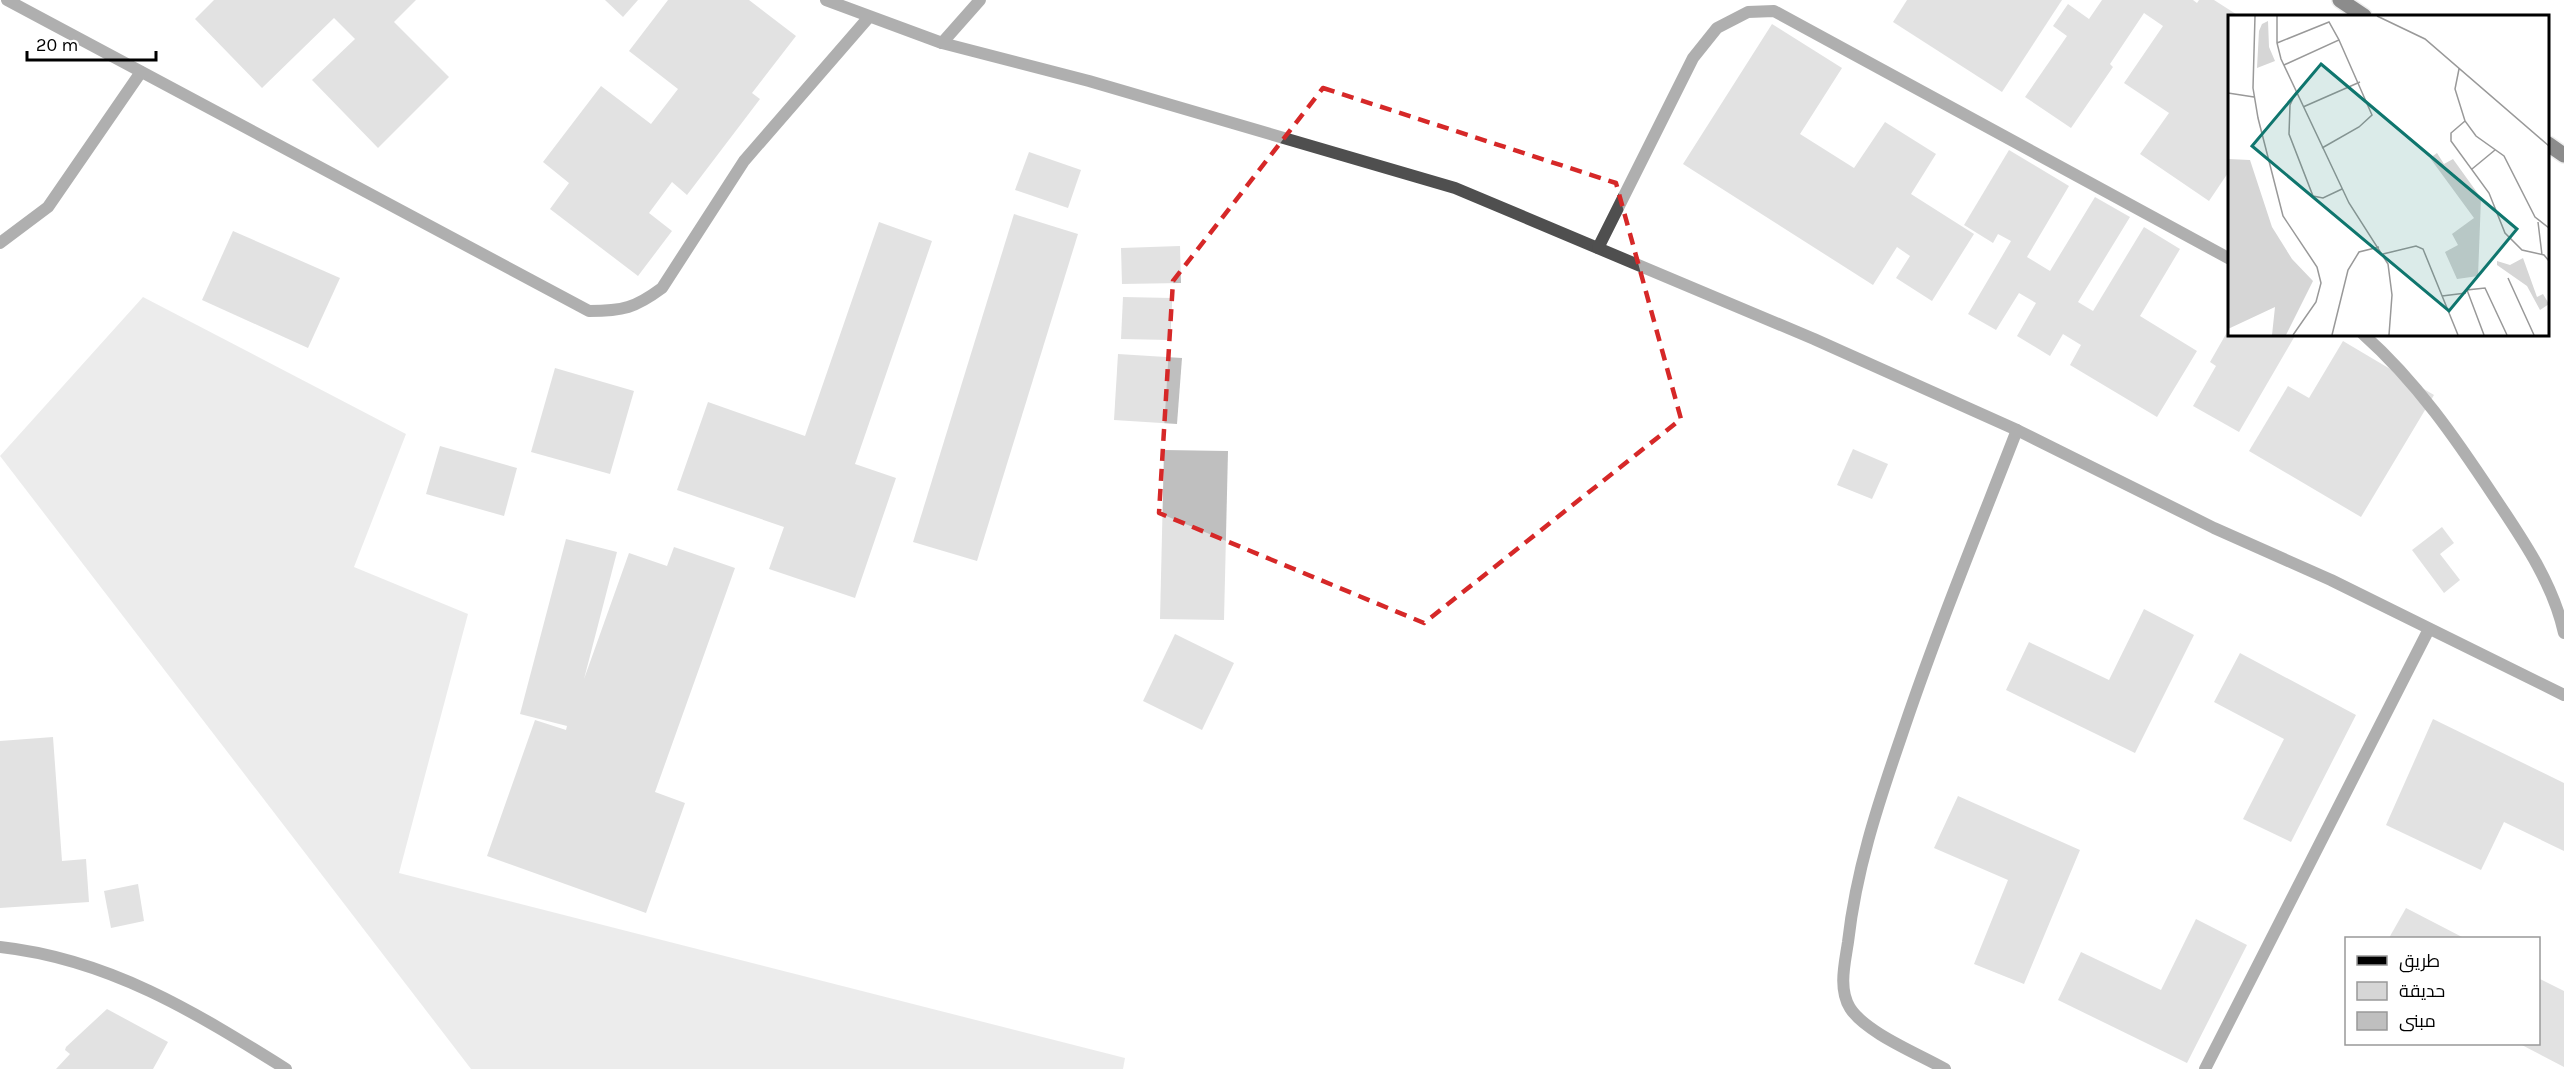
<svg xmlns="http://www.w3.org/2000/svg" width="2564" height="1069" font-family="Karla,Cairo,sans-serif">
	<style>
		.green { fill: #d6d6d6 }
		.building { fill: #bfbfbf }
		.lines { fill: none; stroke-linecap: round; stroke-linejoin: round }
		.primary-casing { stroke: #dbdbdb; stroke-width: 18 }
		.street { stroke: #4f4f4f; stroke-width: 12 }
		.primary { stroke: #000; stroke-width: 15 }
		.marked { fill: none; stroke: #d62828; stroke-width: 4.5; stroke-dasharray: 12 8; stroke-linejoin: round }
		.inset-road { fill: none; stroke: #999; stroke-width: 1.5 }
		.view { fill: #0f766e; fill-opacity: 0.15; stroke: #0f766e; stroke-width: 3 }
		.inset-edge { fill: none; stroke: #000; stroke-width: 3 }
	</style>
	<rect width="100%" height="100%" fill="#fff"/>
	<polygon class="green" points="143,297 406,434 354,567 468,614 399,873 1125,1058 1123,1069 471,1069 0,456"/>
	<g class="building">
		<polygon points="214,0 416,0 394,22 449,77 378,148 312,80 355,39 334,18 262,88 195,19"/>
		<polygon points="605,0 638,0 623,17"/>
		<polygon points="668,0 749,0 796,36 752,93 760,99 687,195 672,182 649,213 672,231 638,276 550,209 569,183 543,162 601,86 651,124 678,89 629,51"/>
		<polygon points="1907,0 2062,0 2002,92 1893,22"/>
		<polygon points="2102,0 2193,0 2197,3 2199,0 2214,0 2239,16 2230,16 2230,170 2209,201 2140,154 2169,113 2124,83 2163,26 2144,13 2110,64 2113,67 2071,128 2025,97 2067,36 2053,26 2068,4 2089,19"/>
		<polygon points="1772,24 1842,68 1800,134 1854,168 1885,122 1936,154 1911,194 1974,234 1932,301 1896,278 1910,256 1897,247 1873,285 1683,164"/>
		<polygon points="2009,150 2069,186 2027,257 2050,271 2095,197 2130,217 2078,302 2093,311 2144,227 2180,249 2140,316 2197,351 2157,417 2070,365 2081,345 2063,334 2050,356 2017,336 2036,303 2019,293 1996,330 1968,314 2011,241 1998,234 1993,243 1964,225"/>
		<polygon points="1029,152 1081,170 1068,208 1015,190"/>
		<polygon points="1014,214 1078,234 977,561 913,542"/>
		<polygon points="879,222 932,241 855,464 896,478 855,598 769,569 784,527 677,490 708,402 805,436"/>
		<polygon points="233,231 340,278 308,348 202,300"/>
		<polygon points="1180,246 1181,283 1122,284 1121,248"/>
		<polygon points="1123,297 1172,298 1170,340 1121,339"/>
		<polygon points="2230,327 2230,334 2296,334 2239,432 2193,406 2216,366 2210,362"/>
		<polygon points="2343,341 2434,395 2361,517 2249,451 2288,386 2309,398"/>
		<polygon points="1118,354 1182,358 1177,424 1114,420"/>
		<polygon points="555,368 634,391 610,474 531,452"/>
		<polygon points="440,446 517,468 504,516 426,494"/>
		<polygon points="1853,449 1888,464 1872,499 1837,485"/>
		<polygon points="1164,450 1228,451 1224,620 1160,619"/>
		<polygon points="2442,527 2454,543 2440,554 2460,580 2444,593 2412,550"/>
		<polygon points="566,539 617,552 584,679 629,553 667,566 674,547 735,568 655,792 685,803 646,913 487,856 535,720 566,730 567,726 520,714"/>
		<polygon points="2144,609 2194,635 2135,753 2006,690 2029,642 2109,680"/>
		<polygon points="1175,634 1234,663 1202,730 1143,701"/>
		<polygon points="2240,653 2356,715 2291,842 2243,819 2284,739 2214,702"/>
		<polygon points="2433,719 2564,783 2564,851 2504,822 2481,870 2386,825"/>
		<polygon points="53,737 62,861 86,859 89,902 0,908 0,741"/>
		<polygon points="1958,796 2080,850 2024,984 1974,964 2008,880 1934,848"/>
		<polygon points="138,884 144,921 111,928 104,891"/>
		<polygon points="2406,908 2464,938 2389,938"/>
		<polygon points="2196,919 2247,945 2187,1063 2058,1000 2081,952 2161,990"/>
		<polygon points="2538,978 2564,991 2564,1067 2520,1044 2538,1044"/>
		<polygon points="107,1009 168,1042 153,1069 56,1069 70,1054 65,1050 66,1047"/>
	</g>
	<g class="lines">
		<g class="primary-casing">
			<g id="primary">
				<polyline points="2340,0 2364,16"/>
				<polyline points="2548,144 2564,155"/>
			</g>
		</g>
		<g class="street">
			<path d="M7,0L589,311C623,311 635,308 662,288L744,161L869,17"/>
			<polyline points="826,0 942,43 1089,81 1455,188 1814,339 2017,430 2214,528 2331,580 2564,695"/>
			<polyline points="942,43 980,0"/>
			<polyline points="0,243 48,207 141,72"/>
			<polyline points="1598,248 1693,58 1717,28 1748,12 1774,11 2230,259"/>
			<path d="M2363,334C2417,382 2456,439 2495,498C2523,540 2553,583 2564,633"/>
			<path d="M0,947C109,959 195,1012 286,1069"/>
			<path d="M1945,1069C1919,1054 1866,1033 1850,1008C1838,988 1845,963 1848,942C1856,871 1877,807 1900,740C1935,635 1977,533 2017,430"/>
			<polyline points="2205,1069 2429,629"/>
		</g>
		<use href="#primary" class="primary"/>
	</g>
	<path d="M0 0H2564V1069H0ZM1323,88L1616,183L1681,419L1424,623L1159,513L1173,281Z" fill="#fff" fill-opacity=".55" fill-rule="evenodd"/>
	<path class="marked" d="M1323,88L1616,183L1681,419L1424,623L1159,513L1173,281Z"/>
	<g transform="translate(2228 15)">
		<rect width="321" height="321" fill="#fff"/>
		<path d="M40,6L41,32L47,46L29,53L31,16L34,9ZM209,138L216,149L225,144L253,183L250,261L229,264L217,237L230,230L224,219L246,203L202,143ZM0,144L22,145L44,212L64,244L85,266L58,320H44L47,292L0,314ZM295,243L309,282L315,279L321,289L312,295L299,271L269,250V246L282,250Z" fill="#d6d6d6"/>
		<path class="inset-road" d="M27,1L25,73L30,103L55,201L89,252L93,268L88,287L65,320M49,1V28L53,44L121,188L160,249L164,280L161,320M149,1L197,24L321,131M49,28L101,7L111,25L56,50M231,54L227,74L237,106L248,121L276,141L307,202L321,213M68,77L62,90L61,119L85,181L95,183L114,174M0,78L26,82M75,92L132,67M237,106L223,118V126L261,178L277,218L294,235L316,240L321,246M94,133L131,112L144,100L111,25M244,154L267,135M310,207L314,240M155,239L188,231L195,234L230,320M280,263L306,320M214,281L238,278M104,320L120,255L131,237L151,232M256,320L239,275L257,273L279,320"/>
		<path class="view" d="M93,49L289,214L221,296L24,131Z"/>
		<rect width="321" height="321" class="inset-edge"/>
	</g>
	<rect x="2345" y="937" width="195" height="108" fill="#ffffff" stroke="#999999" stroke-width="1.5"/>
	<rect x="2357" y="956" width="30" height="9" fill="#000000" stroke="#999999" stroke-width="1.5"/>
	<text x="2399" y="967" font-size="18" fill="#000000">طريق</text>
	<rect x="2357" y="982" width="30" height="18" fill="#d6d6d6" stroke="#999999" stroke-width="1.5"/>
	<text x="2399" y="997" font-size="18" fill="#000000">حديقة</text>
	<rect x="2357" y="1012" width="30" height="18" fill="#bfbfbf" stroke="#999999" stroke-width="1.5"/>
	<text x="2399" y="1027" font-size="18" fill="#000000">مبنى</text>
	<path d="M27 51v9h129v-9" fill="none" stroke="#000000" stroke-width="3"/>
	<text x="36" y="51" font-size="18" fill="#000000" stroke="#ffffff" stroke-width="4.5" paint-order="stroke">20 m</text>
</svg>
